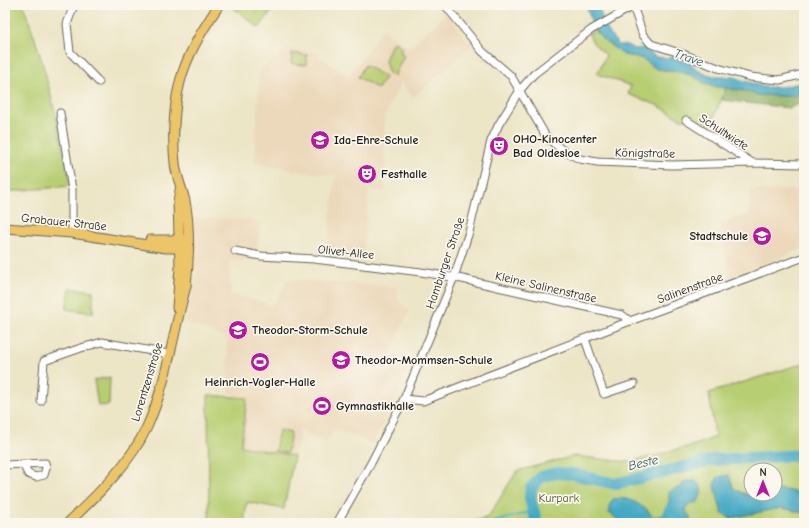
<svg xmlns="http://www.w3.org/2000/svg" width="809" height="528" font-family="'Comic Neue',sans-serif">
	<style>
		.built { fill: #ecd8ba }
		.green { fill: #b7ce72; stroke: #6a7547 }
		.forest { fill: #91b164; stroke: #566640 }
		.water { fill: #43a8c3; stroke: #306270 }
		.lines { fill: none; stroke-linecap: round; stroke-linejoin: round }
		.stream { stroke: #43a8c3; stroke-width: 2 }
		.river { stroke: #43a8c3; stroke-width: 12 }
		.minor-casing { stroke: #656258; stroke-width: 9 }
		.major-casing { stroke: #656258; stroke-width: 11 }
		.minor { stroke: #fff; stroke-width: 7 }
		.major { stroke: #edc569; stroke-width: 9 }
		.labels { text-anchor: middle; stroke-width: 3.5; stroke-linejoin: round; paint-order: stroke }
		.street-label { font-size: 12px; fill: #1c1c1c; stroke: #fbf7ec }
		.poi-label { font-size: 12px; font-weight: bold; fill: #1c1c1c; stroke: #fbf7ec; text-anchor: start }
		.park-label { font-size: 12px; fill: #525a3a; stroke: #fbf7ec }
		.water-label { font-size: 13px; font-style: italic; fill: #2e5b67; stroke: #fbf7ec }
	</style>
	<rect width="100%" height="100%" fill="#fbf7ec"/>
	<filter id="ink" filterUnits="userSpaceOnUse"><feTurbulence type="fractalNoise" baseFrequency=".025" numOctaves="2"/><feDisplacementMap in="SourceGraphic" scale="8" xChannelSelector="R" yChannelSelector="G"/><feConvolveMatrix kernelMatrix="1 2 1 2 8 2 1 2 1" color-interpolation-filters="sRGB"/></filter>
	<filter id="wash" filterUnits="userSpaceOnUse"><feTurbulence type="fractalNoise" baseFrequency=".012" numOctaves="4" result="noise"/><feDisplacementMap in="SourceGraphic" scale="16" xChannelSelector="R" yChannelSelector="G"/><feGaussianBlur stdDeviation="0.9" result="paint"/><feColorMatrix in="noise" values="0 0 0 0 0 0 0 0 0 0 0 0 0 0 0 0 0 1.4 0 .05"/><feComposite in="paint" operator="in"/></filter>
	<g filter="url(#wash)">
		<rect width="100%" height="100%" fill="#ece5c6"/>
		<g class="built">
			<polygon points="446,14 472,45 413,98 401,81 384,117 385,191 369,190 363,255 327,249 336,175 304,172 254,163 260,69 288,48 314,52 349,77 382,29 409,48"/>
			<polygon points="750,190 804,190 804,248 730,277 718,223 749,215"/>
			<polygon points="191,217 252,220 261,223 256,261 229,261 231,295 263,302 270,308 280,294 286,279 397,287 399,301 409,311 390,354 410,365 373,444 335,429 326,444 300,430 294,456 240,446 247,398 229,395 227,338 185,322 195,273 191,242"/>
		</g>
		<g class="green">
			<path d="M5,5H23C46,64 58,125 71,186L5,192Z"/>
			<polygon points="230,5 276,5 259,28"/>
			<polygon points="595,30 601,38 624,55 641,58 657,69 680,72 691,75 710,86 726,88 708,131 689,119 681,119 657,105 628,94 631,86 597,74 606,55 593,43 589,34"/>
			<polygon points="392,43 397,43 401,47 401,53 404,56 394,76 388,72 385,60"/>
			<polygon points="292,53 307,55 306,65 291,64"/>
			<polygon points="365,65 385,77 378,89 358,77"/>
			<polygon points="70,288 93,291 93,313 66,309"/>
			<polygon points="804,363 804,472 801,474 803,491 799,493 775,488 775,470 751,470 752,494 747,495 734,489 731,518 781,508 804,513 804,523 679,523 690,519 685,509 690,504 700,485 695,481 685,481 661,516 653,517 645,507 616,519 628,523 468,523 488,517 517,471 574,456 629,462 695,445 715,437 709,393"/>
			<polygon points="110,377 109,405 98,406 94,380"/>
			<polygon points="208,395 247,398 241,446 294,456 284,509 247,502 244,523 209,523"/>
			<polygon points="279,430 291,433 287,453 275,451"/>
		</g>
		<path class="forest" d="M726,88C752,91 778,102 804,93V102L789,108L722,100Z"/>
		<g class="water">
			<path d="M586,5H598C603,21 607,33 619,45H627L634,49L644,48L656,57L675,58L691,64L702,73L718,77H733L764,87H782L804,82V93L794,96L758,95L742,90L710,86L691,75L680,72L657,69L641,58L624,55L601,38L592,24Z"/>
			<polygon points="804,472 804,513 781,508 731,518 722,514 714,484 718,477 729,475 734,489 747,495 775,494 775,488 799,493 803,491 801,474"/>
			<path d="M685,481H695L700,485L702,492L698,502L690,504L685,509L691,519C675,524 644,526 628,523C621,522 615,518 609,513V506L613,499C629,496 642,504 653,517L661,516L669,502V492L676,488H680Z"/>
		</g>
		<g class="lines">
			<polyline class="stream" points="490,523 533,511"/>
			<polyline class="river" points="537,523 530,499 531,488 541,477 556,473 573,474 615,484 713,460 804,455"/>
		</g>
	</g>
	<g filter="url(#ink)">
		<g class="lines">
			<g class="minor-casing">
				<g id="minor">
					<polyline points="74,5 67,24 70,52 99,82"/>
					<polyline points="445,5 482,51 511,76 547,138 565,152 580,159 597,162 672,165 751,163 804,164"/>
					<polyline points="633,6 643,35 651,44 683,54 718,68 750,77 779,80 804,74"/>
					<polyline points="60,113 72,190 72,233"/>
					<polyline points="686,120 751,162"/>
					<polyline points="235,251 261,256 314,259 421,272 458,278 622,315 630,321"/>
					<polyline points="585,339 604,394 634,384"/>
					<polyline points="404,399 423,401 630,321 804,257"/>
					<polyline points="41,401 44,361 81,348 102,342 163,353 169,356"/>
					<polyline points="5,465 45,463 46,468 44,475 36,477 28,474 23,464"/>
					<polyline points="337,523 371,463 404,399 454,277 469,232 491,141 499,124 520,90 534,74 591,30 635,5"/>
				</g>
			</g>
			<g class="major-casing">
				<g id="major">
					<polyline points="5,228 72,233 166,248 187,248"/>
					<polyline points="150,240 185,240"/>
					<polyline points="177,308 180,267 178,203 180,190"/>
					<path d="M68,523C97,495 130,464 147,427C167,383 173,333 186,286C189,261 190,226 185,201C182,188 176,176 175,163C172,136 174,98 183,72C191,48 205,26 219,5"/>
				</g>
			</g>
			<use href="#minor" class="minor"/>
			<use href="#major" class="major"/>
		</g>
	</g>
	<defs>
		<g id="school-disc" transform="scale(1)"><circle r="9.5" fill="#b5179e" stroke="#fbf7ec"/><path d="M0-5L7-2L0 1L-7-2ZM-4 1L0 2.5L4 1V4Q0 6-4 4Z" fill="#fff"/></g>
		<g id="theatre-disc" transform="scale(1)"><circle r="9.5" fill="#b5179e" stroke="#fbf7ec"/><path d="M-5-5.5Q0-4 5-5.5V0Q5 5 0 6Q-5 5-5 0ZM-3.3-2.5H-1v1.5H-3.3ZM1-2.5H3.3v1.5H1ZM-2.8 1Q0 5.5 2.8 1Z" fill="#fff"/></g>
		<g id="stadium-disc" transform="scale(1)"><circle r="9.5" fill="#b5179e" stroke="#fbf7ec"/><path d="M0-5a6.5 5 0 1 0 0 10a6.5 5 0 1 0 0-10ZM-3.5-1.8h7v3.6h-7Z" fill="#fff"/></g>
	</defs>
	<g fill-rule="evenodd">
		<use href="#school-disc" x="320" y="140"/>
		<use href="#theatre-disc" x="499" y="146"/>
		<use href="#theatre-disc" x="367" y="174"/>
		<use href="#school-disc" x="762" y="236"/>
		<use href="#school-disc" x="238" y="330"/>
		<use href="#school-disc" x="341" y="360"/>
		<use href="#stadium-disc" x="260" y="362"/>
		<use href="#stadium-disc" x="322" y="406"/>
	</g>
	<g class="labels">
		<g class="street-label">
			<text transform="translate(724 132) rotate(33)" y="4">Schultwiete</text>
			<text transform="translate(645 153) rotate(1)" y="4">Königstraße</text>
			<text transform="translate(64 222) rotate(6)" y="4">Grabauer Straße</text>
			<text transform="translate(346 252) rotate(6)" y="4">Olivet-Allee</text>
			<text transform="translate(445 263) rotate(-71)" y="4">Hamburger Straße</text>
			<text transform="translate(546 287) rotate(13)" y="4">Kleine Salinenstraße</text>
			<text transform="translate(690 288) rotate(-20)" y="4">Salinenstraße</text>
			<text transform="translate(147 382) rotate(-73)" y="4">Lorentzenstraße</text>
		</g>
		<g class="poi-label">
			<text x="513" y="143">OHO-Kinocenter<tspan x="513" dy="14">Bad Oldesloe</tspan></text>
			<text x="334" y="144">Ida-Ehre-Schule</text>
			<text x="381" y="178">Festhalle</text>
			<text x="748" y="240" text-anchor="end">Stadtschule</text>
			<text x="252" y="334">Theodor-Storm-Schule</text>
			<text x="355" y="364">Theodor-Mommsen-Schule</text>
			<text x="260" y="386" text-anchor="middle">Heinrich-Vogler-Halle</text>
			<text x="336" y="410">Gymnastikhalle</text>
		</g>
		<g class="park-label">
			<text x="559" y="502">Kurpark</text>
		</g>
		<g class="water-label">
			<text transform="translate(689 57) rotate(19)" y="5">Trave</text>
			<text transform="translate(643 462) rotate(-13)" y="5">Beste</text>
		</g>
	</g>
	<rect width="809" height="528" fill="none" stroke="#fbf7ec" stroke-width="20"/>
	<g transform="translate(763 482)"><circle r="19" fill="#fbf7ec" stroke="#a29f99"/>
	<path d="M0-3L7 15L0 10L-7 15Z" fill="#b5179e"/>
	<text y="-6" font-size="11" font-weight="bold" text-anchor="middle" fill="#1c1c1c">N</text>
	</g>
</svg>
